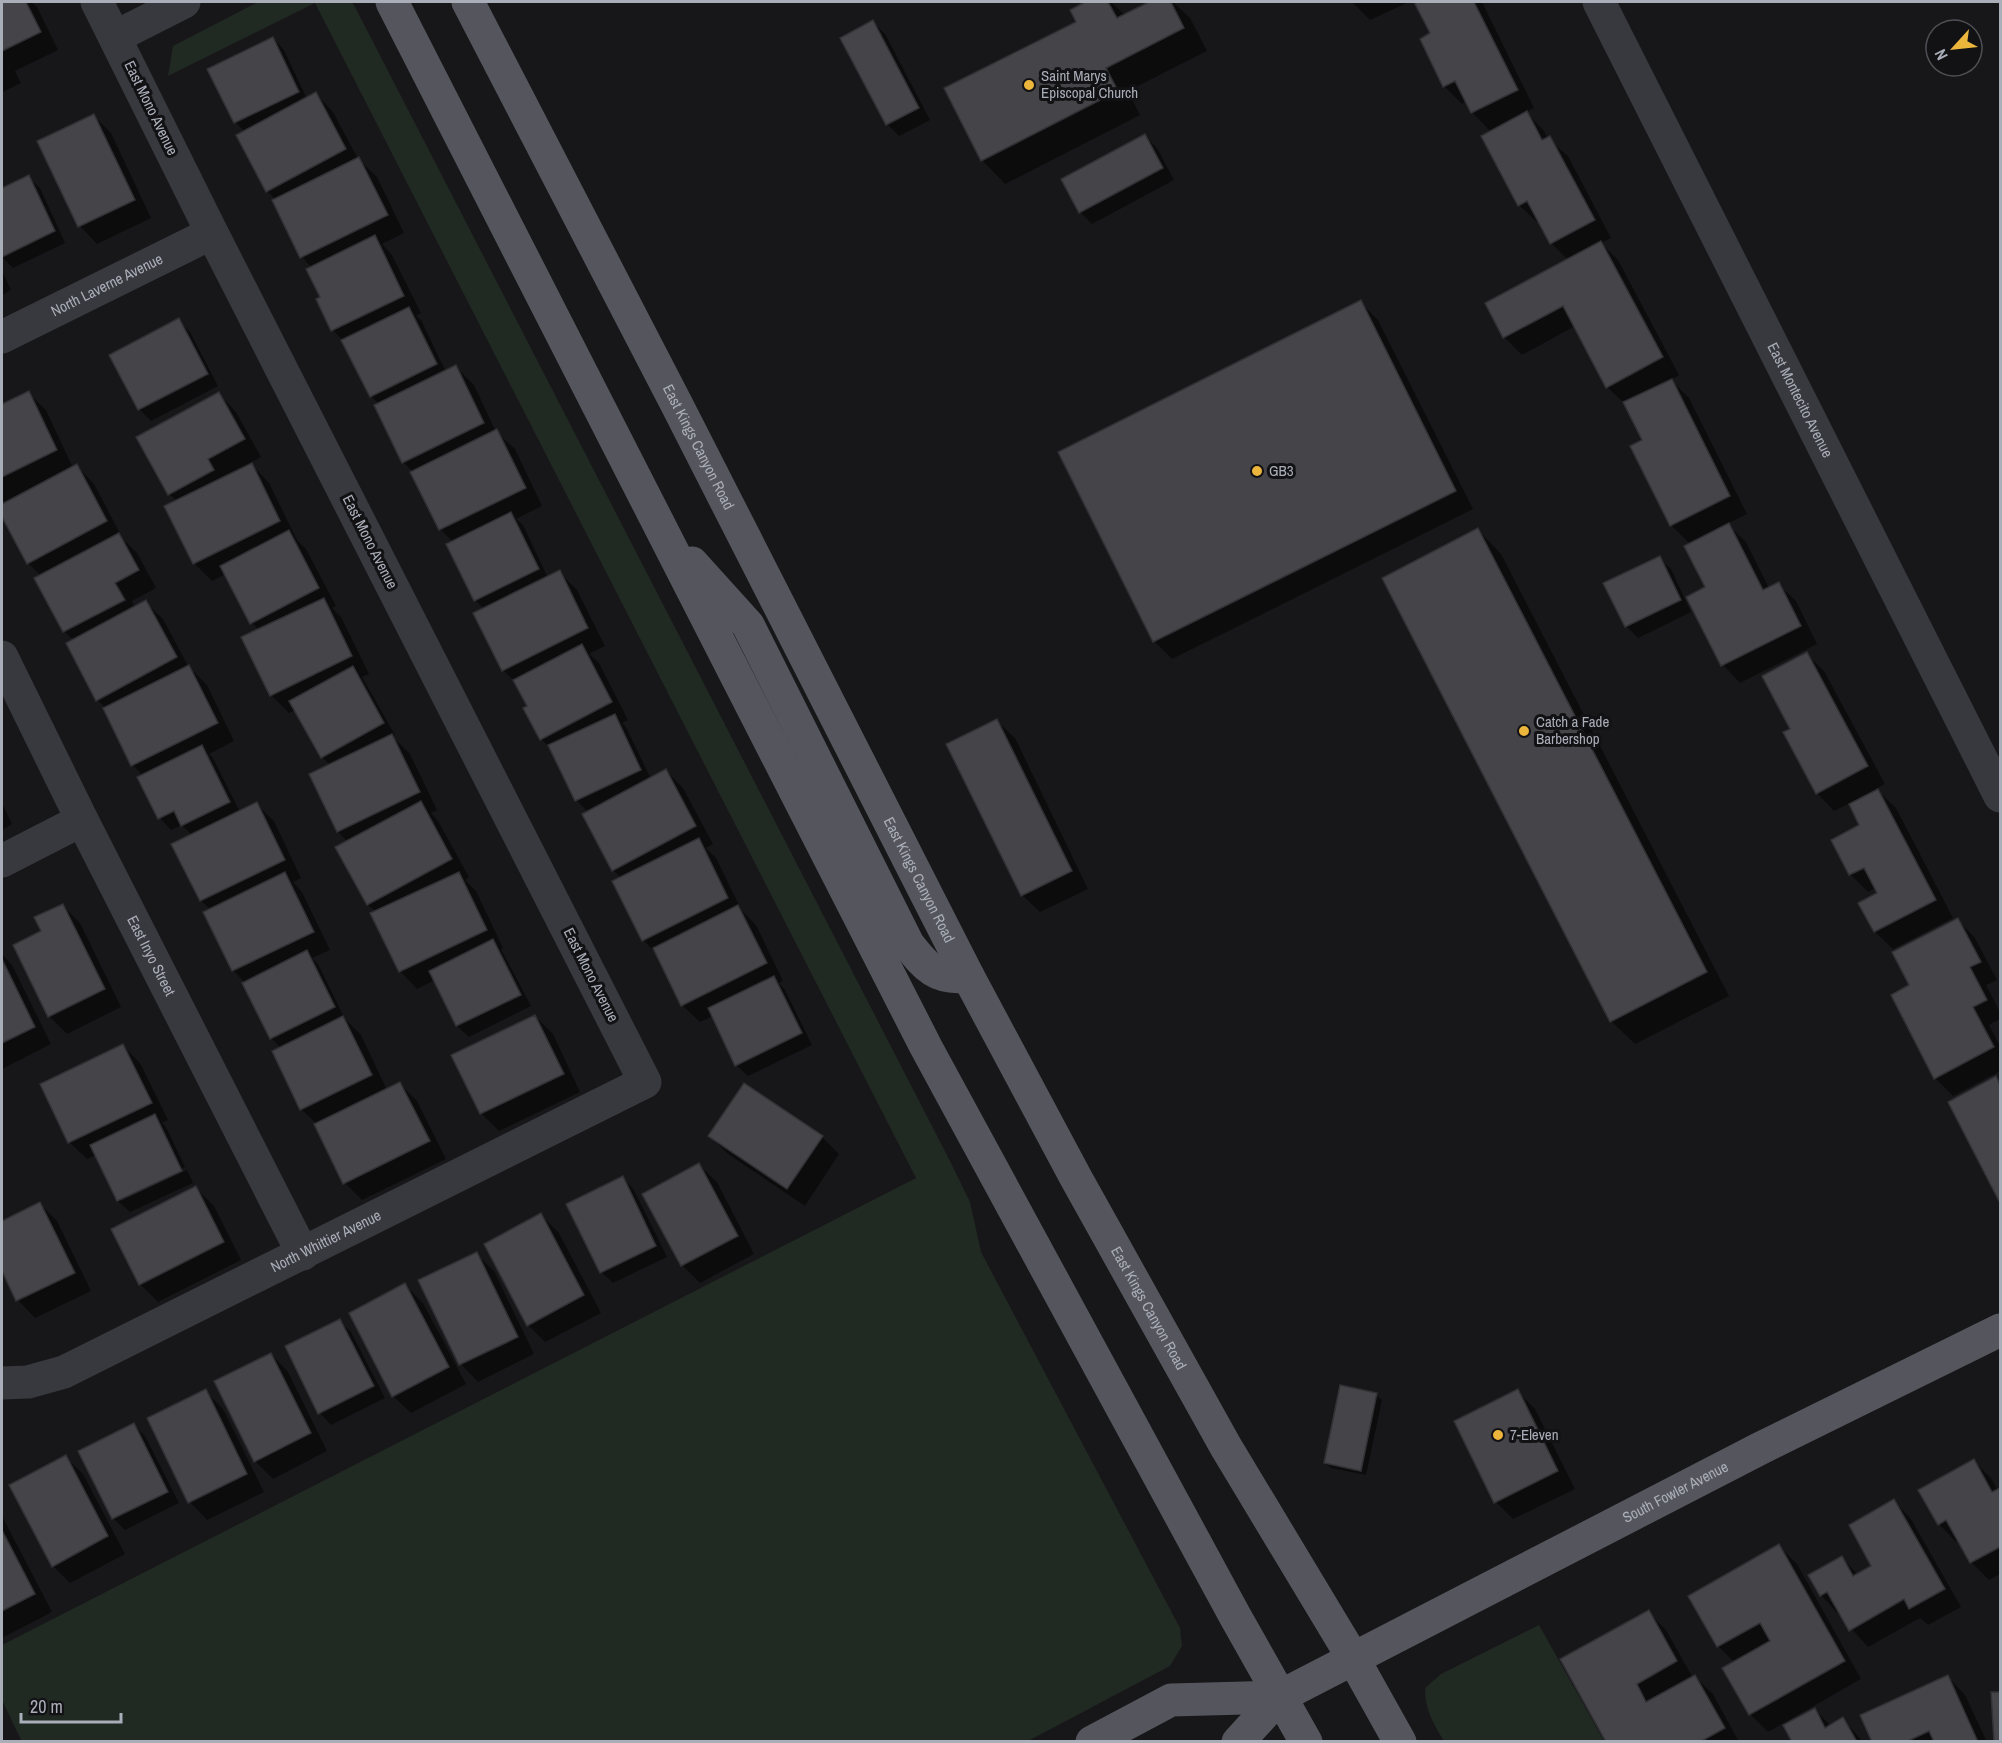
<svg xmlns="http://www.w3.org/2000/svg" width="2002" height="1743" font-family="'Archivo Narrow',sans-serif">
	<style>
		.green { fill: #212923 }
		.shadow { fill: #0007 }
		.building { fill: #444449; stroke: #323135; stroke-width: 1.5 }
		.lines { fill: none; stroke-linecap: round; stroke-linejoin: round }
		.minor { stroke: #38393e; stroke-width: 33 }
		.major { stroke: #55565d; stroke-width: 33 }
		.poi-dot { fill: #ecb63d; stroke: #121214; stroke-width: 2 }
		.labels { text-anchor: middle; stroke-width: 6; stroke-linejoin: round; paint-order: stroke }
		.poi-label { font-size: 15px; fill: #aaaeb9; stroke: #121214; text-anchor: start }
		.street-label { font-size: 15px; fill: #aaaeb9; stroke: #121214 }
	</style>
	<rect width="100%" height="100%" fill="#171719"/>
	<g class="green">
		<polygon points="258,2 351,2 354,5 950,1161 970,1202 981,1252 1180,1628 1182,1646 1170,1666 1028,1741 22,1742 2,1700 2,1645 916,1178 315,3 168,76 173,46"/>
		<path d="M1539,1625L1604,1741H1444C1433,1723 1425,1710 1425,1688L1441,1674Z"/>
	</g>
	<g class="shadow">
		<polygon points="2,2 31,2 37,7 58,50 15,71 21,83 2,92"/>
		<polygon points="1089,2 1111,2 1125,15 1152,2 1173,2 1190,18 1207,51 1128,91 1140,115 1005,184 982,160 1078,22 1072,10"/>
		<polygon points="1352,2 1409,2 1370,20"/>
		<polygon points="1416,2 1482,2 1534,108 1526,112 1544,131 1548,139 1568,156 1611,238 1601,243 1618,260 1679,375 1671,380 1689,398 1747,514 1727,524 1746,542 1769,588 1778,584 1796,601 1817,644 1740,683 1723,665 1688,597 1707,588 1690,544 1671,525 1644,441 1625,404 1607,387 1575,326 1522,355 1504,337 1568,260 1551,243 1540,221 1537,222 1519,205 1491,132 1472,112 1466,101 1462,104 1444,86 1432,34"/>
		<polygon points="873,22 885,34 930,120 899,136 887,124"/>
		<polygon points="273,38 284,50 307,99 316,94 333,112 358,159 377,177 404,233 382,244 392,255 421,313 416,316 421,320 446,372 456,367 474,385 496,432 515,449 542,506 516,519 523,525 548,578 559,572 577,590 605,646 589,654 599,663 628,720 622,723 626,727 651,779 666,771 683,788 713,844 706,848 716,858 742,911 756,925 783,981 779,983 785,990 812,1045 748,1076 736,1065 713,1016 700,1022 682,1005 658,955 643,940 621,878 613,870 588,812 576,800 552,750 541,739 529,707 517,684 503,670 484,609 475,600 453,542 440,529 413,472 403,462 379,404 371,396 344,342 333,330 318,299 321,297 312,268 302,257 276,200 267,191 238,136 245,132 235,122"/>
		<polygon points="94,116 111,133 151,218 97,244 80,226 39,141"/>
		<polygon points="1145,136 1157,148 1174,180 1092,224 1080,212"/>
		<polygon points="28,177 40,188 65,243 13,268 2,257 2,189"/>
		<polygon points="2,271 11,290 2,295"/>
		<polygon points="1360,302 1378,320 1473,509 1172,659 1154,641 1060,452"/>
		<polygon points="178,320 190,332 218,386 151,421 139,409"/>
		<polygon points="28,393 46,410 73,468 77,466 94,484 123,539 137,553 156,588 132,601 135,607 145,602 163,619 188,666 207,685 234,741 209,754 213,758 240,812 256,804 274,821 301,878 293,882 302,892 330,950 312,958 318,964 345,1019 361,1035 387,1090 400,1084 417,1101 446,1159 362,1200 345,1183 317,1124 301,1109 281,1048 271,1038 245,983 233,970 211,910 201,901 192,835 182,825 171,830 160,818 140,778 143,776 133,765 106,708 97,700 74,641 65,632 36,579 41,576 28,563 2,514 2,506 6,504 2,499 2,406"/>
		<polygon points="219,394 236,412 261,457 250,463 269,483 297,540 306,549 336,606 332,608 341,617 369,674 362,677 395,735 392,736 410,754 437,810 431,813 438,821 469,877 465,880 476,891 503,948 501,949 531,1006 469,1037 457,1026 435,980 417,989 400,971 376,912 368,905 348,842 338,832 311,775 330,765 322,757 296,710 289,713 271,695 243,638 259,630 252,623 226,574 212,581 194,563 177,501 169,494"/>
		<polygon points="1478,530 1501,554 1729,996 1635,1044 1611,1021"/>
		<polygon points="1659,558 1671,569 1691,612 1638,638 1626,626"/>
		<polygon points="1806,654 1824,671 1885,784 1876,789 1896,808 1953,918 1893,949 1875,932 1860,904 1879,894 1876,888 1868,892 1850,874 1862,826 1850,803 1834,811 1817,793 1792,729"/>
		<polygon points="997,721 1015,738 1088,889 1040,912 1022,895"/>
		<polygon points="2,803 12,824 2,830"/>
		<polygon points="62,905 80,923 121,1007 67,1034 49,1016 43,932"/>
		<polygon points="1958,920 1975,938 1997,980 1986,985 2000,1012 2000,1019 1989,1025 2000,1046 2000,1071 1953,1096 1935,1078 1911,986"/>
		<polygon points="2,954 12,965 51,1044 2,1069"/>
		<polygon points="535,1016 553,1034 580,1092 499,1131 481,1113"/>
		<polygon points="123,1046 140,1063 168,1120 162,1123 166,1127 185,1167 121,1198 121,1201 187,1170 193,1183 130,1212 118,1201 96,1155 87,1159 69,1142"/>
		<polygon points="1996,1078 2000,1083 2000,1199 1950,1103"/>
		<polygon points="710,1136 822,1137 839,1154 805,1206 728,1154"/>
		<polygon points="699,1165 717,1182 754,1254 700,1283 682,1265 644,1194"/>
		<polygon points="623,1178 634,1190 667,1257 613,1283 601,1272"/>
		<polygon points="196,1188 214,1206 241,1260 158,1302 140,1284"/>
		<polygon points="40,1204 57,1221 91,1291 35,1318 18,1300 2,1267 2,1222"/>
		<polygon points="541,1215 559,1233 601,1313 545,1342 528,1325"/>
		<polygon points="476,1254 494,1271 534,1354 478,1382 461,1364"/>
		<polygon points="405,1285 423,1303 466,1384 411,1413 393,1396"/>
		<polygon points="339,1321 351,1332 385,1398 331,1425 320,1413 287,1347"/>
		<polygon points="271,1354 288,1372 327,1451 273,1479 255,1461"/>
		<polygon points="205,1391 223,1409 264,1492 207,1520 190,1502"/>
		<polygon points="1517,1391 1535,1409 1575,1489 1513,1519 1496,1502"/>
		<polygon points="1376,1395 1382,1400 1366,1475 1331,1468 1325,1463"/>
		<polygon points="134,1425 145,1436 179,1503 125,1530 113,1518"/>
		<polygon points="65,1457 83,1474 125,1554 70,1583 53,1566"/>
		<polygon points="1974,1461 1991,1478 1998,1491 2000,1490 2000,1574 1989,1580 1971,1562 1959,1540 1956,1542 1939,1524"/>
		<polygon points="1894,1501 1911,1519 1961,1607 1928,1625 1920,1618 1868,1647 1821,1595 1842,1558 1858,1575 1873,1566"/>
		<polygon points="2,1516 52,1612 2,1638"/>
		<polygon points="1779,1546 1797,1564 1861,1679 1768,1732 1750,1714 1735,1663 1718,1646"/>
		<polygon points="1648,1612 1666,1630 1693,1678 1695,1677 1713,1694 1739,1742 1607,1742"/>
		<polygon points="1948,1677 1965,1695 1987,1742 1874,1742"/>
		<polygon points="2000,1693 2000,1742 1995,1742 1993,1694"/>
		<polygon points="1814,1709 1831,1726 1843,1719 1863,1742 1794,1742"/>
	</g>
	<g class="building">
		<polygon points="2,2 26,2 41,32 2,51"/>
		<polygon points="1085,2 1108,2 1117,18 1149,2 1171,2 1184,28 1106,68 1118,91 981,161 944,88 1076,22 1070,10"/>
		<polygon points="1414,2 1474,2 1518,90 1471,113 1455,81 1443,87 1420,39 1430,33"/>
		<polygon points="873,20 919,108 886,125 840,38"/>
		<polygon points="273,37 299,92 234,123 207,69"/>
		<polygon points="316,92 346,149 266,192 236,135"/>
		<polygon points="1527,111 1542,140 1550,136 1595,220 1550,244 1527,201 1518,206 1481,136"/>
		<polygon points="94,114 135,200 78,227 37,141"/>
		<polygon points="1145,134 1163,168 1079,213 1061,179"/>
		<polygon points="359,157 388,215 300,258 272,200"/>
		<polygon points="29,175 55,231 2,257 2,188"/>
		<polygon points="375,235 404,296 331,331 316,299 320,297 306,269"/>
		<polygon points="1601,241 1663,357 1606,388 1563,306 1503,338 1485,303"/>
		<polygon points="1361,300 1456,491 1153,642 1058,452"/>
		<polygon points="409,307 437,364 370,397 341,340"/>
		<polygon points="179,318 208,374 138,410 109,355"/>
		<polygon points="456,365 484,423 402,463 374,405"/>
		<polygon points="1672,379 1730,496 1670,526 1630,446 1642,440 1623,402"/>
		<polygon points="29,391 57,450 2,477 2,404"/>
		<polygon points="219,392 245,439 208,459 214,470 168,495 136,437"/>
		<polygon points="497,429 526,488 439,530 410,472"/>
		<polygon points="252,463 280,521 193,564 164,506"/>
		<polygon points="77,464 107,521 27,564 2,517 2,504"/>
		<polygon points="511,512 539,569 474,601 446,544"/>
		<polygon points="1729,523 1763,590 1779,582 1801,626 1721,666 1686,597 1705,587 1684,546"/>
		<polygon points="1478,528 1707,972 1610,1022 1382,578"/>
		<polygon points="289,530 319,588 250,624 220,566"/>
		<polygon points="119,533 139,570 115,583 125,600 63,632 34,578"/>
		<polygon points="1660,556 1681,600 1625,627 1603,583"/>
		<polygon points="560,570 588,628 502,671 473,613"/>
		<polygon points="324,598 352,656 270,696 241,637"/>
		<polygon points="146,600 177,657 96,701 66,643"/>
		<polygon points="582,644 612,702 540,740 523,708 527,706 513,680"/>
		<polygon points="1807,652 1868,766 1816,794 1783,732 1790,729 1762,676"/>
		<polygon points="189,665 218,723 131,766 103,708"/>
		<polygon points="353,666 384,723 321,758 289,701"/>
		<polygon points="615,714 641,770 575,801 548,745"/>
		<polygon points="997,719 1072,871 1021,896 946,744"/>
		<polygon points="392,734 420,792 337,832 309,774"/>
		<polygon points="202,745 230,802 181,826 174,811 158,819 137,777"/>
		<polygon points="666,769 696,826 612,871 582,814"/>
		<polygon points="1878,789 1936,900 1874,932 1858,903 1877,893 1864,868 1849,875 1831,840 1859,825 1849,804"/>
		<polygon points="421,801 452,859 367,905 335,847"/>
		<polygon points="257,802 285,860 200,901 171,844"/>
		<polygon points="699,838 728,898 642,941 612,881"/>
		<polygon points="285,872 314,932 232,971 203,912"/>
		<polygon points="459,872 487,930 399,972 370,913"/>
		<polygon points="63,904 105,989 48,1017 13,945 41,931 34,917"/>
		<polygon points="738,905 767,963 681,1006 653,948"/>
		<polygon points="1958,918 1981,962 1970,967 1987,1000 1973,1007 1994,1047 1934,1079 1891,995 1909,985 1892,952"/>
		<polygon points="493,939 521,995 456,1026 429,971"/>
		<polygon points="307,950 335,1007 270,1039 242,983"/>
		<polygon points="2,959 35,1027 2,1043"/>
		<polygon points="774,976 802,1033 735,1066 708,1008"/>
		<polygon points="535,1015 564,1074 480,1114 451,1055"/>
		<polygon points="343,1016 372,1075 300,1110 272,1051"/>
		<polygon points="123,1044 152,1103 68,1143 40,1084"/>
		<polygon points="1996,1076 2000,1085 2000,1203 1948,1102"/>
		<polygon points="400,1082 430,1141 343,1184 314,1124"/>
		<polygon points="744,1083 823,1136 787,1189 708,1136"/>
		<polygon points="155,1114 182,1171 117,1201 90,1145"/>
		<polygon points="699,1163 738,1236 681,1266 642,1194"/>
		<polygon points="623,1176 656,1246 600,1273 566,1204"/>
		<polygon points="196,1186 224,1242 139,1285 111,1229"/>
		<polygon points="40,1202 75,1273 16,1301 2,1271 2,1221"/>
		<polygon points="541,1213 584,1295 527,1326 484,1244"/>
		<polygon points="477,1252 518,1337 459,1365 418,1280"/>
		<polygon points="405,1283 449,1367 392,1397 349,1313"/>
		<polygon points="340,1319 374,1386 318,1414 285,1346"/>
		<polygon points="271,1353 311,1433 254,1462 214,1381"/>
		<polygon points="1340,1385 1377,1393 1361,1471 1324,1463"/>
		<polygon points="206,1389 247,1474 188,1503 147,1418"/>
		<polygon points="1518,1389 1558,1471 1494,1503 1454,1421"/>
		<polygon points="134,1423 168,1492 112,1519 78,1451"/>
		<polygon points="66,1455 108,1536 52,1567 9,1485"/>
		<polygon points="1974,1459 1992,1492 2000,1488 2000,1547 1970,1563 1946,1520 1938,1525 1918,1490"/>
		<polygon points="1894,1499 1945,1589 1909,1609 1904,1599 1849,1631 1827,1592 1820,1596 1808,1575 1842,1556 1853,1576 1871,1566 1849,1525"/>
		<polygon points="2,1530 35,1594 2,1611"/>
		<polygon points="1779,1544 1845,1661 1749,1715 1722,1668 1770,1641 1760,1623 1717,1647 1688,1596"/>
		<polygon points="1649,1610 1677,1661 1637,1684 1646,1702 1695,1675 1725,1728 1700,1742 1606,1742 1560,1659"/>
		<polygon points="1948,1675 1978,1742 1934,1742 1929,1731 1906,1742 1872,1742 1860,1715"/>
		<polygon points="1991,1692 2000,1692 2000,1742 1994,1742"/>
		<polygon points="1815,1708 1825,1728 1843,1717 1857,1742 1792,1742 1783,1725"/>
	</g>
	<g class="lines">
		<g class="minor">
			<path id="s1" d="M1599,2L2000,796"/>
			<polyline points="115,37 184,2"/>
			<path id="s2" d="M2,337L212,233"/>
			<path id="s3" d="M2,657L82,820L303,1254"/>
			<polyline points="2,861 82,820"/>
			<path id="s4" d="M2,1383L28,1382L64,1372L645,1082L212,233L97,2"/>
		</g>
		<g class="major">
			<polyline points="392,2 926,1047 1235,1616 1306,1742"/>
			<path id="s5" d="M468,2L677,405L968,976L1076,1178L1226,1447L1353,1658L1400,1742"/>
			<path d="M692,563L748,625L908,944C926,967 936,980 968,976"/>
			<polyline points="1092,1742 1171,1700 1279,1697"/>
			<path id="s6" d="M1238,1742L1279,1697L1759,1449L2000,1330"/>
		</g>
	</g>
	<g class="poi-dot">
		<circle cx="1029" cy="85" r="6"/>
		<circle cx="1257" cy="471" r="6"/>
		<circle cx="1524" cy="731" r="6"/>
		<circle cx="1498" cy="1435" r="6"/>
	</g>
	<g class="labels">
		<g class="poi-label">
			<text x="1041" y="81">Saint Marys<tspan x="1041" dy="17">Episcopal Church</tspan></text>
			<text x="1269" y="476">GB3</text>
			<text x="1536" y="727">Catch a Fade<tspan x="1536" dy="17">Barbershop</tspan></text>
			<text x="1510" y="1440">7-Eleven</text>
		</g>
		<g class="street-label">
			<text transform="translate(151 108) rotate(64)" y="5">East Mono Avenue</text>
			<text dy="5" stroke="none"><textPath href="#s2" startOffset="117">North Laverne Avenue</textPath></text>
			<text dy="5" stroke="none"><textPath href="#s1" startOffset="446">East Montecito Avenue</textPath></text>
			<text dy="5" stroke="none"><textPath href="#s5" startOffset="501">East Kings Canyon Road</textPath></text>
			<text transform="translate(370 542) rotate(63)" y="5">East Mono Avenue</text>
			<text dy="5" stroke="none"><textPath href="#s5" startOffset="987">East Kings Canyon Road</textPath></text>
			<text dy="5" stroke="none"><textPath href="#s3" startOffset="334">East Inyo Street</textPath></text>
			<text transform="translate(591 975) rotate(63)" y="5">East Mono Avenue</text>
			<text dy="5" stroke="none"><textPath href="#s4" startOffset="356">North Whittier Avenue</textPath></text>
			<text dy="5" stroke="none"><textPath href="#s5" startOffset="1473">East Kings Canyon Road</textPath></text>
			<text dy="5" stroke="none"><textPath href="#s6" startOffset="507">South Fowler Avenue</textPath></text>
		</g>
	</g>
	<rect width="2002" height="1743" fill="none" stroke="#aaaeb9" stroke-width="6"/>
	<g transform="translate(1954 48) rotate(243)"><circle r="28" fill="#121214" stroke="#4f5056" stroke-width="1.5"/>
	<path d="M0-4.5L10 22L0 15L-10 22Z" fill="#ecb63d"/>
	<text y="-9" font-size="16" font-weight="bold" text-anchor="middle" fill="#aaaeb9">N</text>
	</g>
	<path d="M21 1713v9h100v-9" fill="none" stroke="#aaaeb9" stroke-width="3"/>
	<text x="30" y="1713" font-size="18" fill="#aaaeb9" stroke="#121214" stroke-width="4.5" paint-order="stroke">20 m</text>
</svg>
